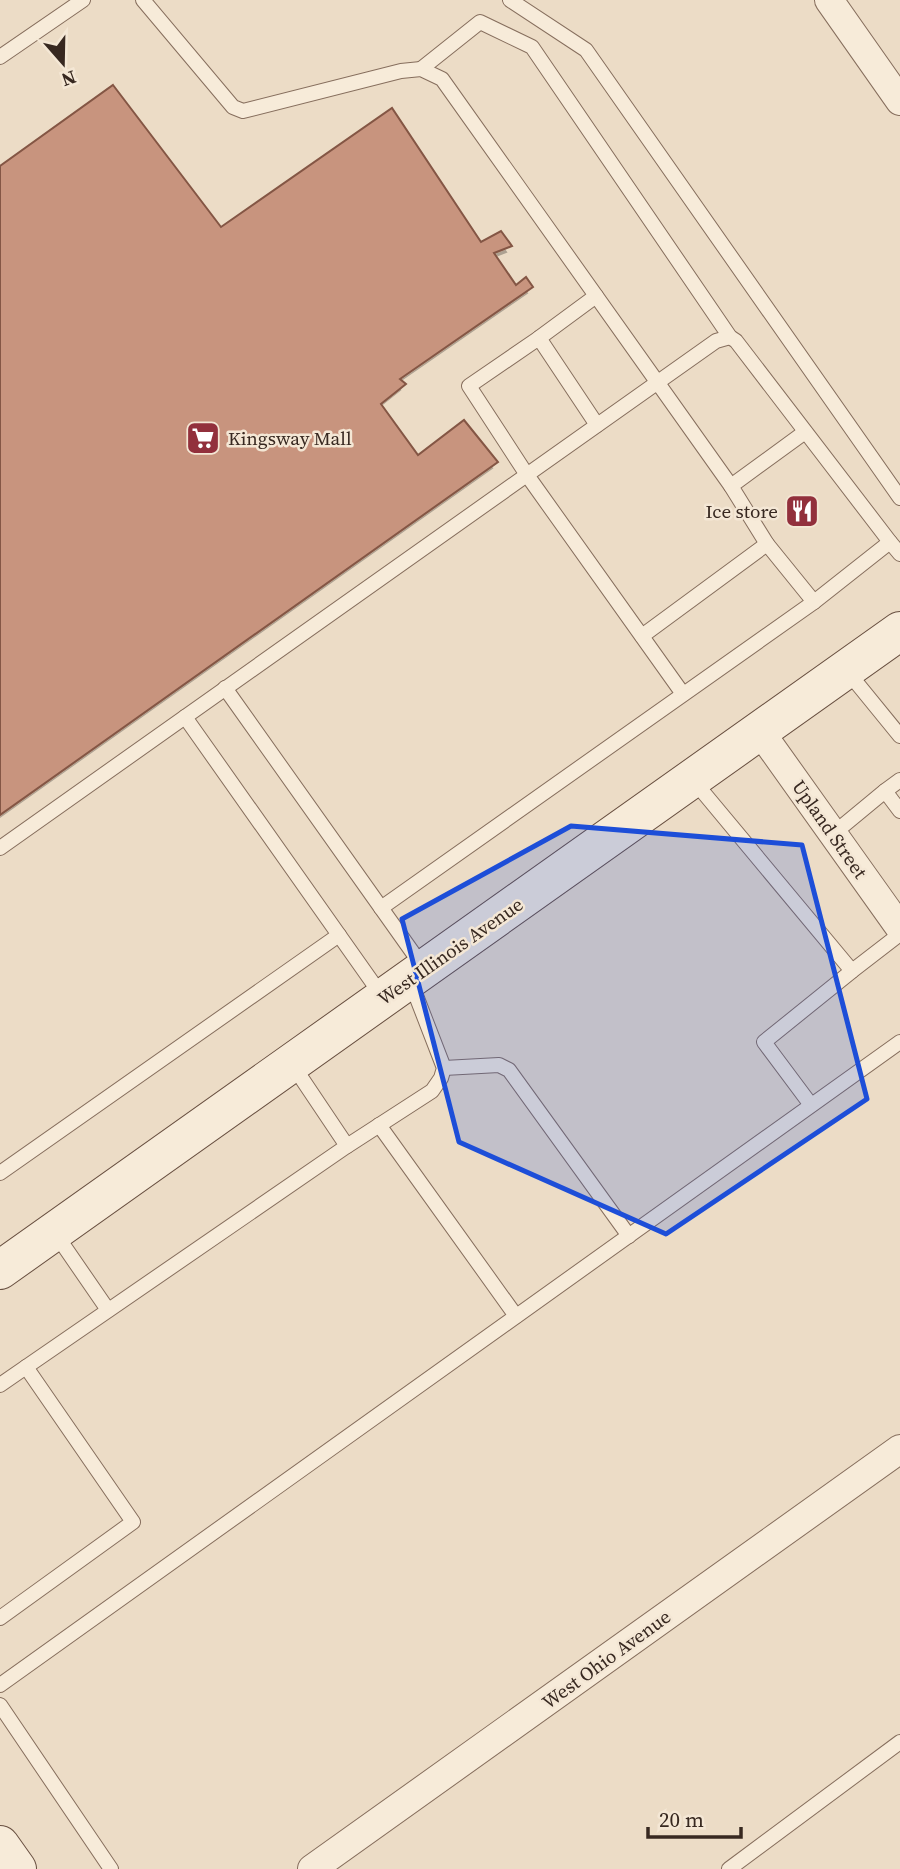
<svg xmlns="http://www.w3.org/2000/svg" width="900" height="1869" font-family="'Source Serif 4',serif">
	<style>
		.building { fill: #c8947e; stroke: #845644; stroke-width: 2; filter: url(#shadow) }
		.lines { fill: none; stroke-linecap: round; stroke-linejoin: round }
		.service-casing { stroke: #866e5d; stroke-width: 16 }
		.minor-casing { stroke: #866e5d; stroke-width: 30 }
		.secondary-casing { stroke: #684f40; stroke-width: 40 }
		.service { stroke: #f7ebd9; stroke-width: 14 }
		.minor { stroke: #f7ebd9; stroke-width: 28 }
		.secondary { stroke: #f7ebd9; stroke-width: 38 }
		.marked { fill: #1d4ed8; fill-opacity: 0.2; stroke: #1d4ed8; stroke-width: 5; stroke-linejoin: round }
		.labels { text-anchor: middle; stroke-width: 5; stroke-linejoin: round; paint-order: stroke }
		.poi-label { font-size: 19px; fill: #372820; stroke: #f4e7d5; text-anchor: start }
		.street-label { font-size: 19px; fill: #372820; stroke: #f4e7d5 }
	</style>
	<defs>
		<filter id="shadow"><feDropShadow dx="-6" dy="6" stdDeviation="0" flood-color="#0004"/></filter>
	</defs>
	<rect width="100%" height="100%" fill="#ecdcc6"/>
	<polygon class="building" points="113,85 221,227 392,108 481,242 501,231 512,246 494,253 516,285 526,277 533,287 400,379 406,384 381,404 418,455 464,420 498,462 0,815 0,166"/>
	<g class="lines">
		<g class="service-casing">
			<g id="service">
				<polyline points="143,0 233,107 243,111 401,71 421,69 442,79 731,486"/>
				<polyline points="510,0 586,50 900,498"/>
				<polyline points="0,57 83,0"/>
				<polyline points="421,69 480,22 532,47 730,337 736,341 890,542"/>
				<polyline points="539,338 596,296"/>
				<polyline points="597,425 539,338 469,386 527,475 683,694"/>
				<polyline points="767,544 731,486 805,432"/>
				<polyline points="642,636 767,544 814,602"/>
				<polyline points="847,671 900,736"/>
				<polyline points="225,688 423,967"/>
				<polyline points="185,717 382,996"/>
				<polyline points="693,780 852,971 900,934"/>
				<polyline points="900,780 885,791 900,811"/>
				<polyline points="833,834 885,791"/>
				<polyline points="0,848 716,341 730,337"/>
				<polyline points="381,908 814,602 890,542 900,554"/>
				<polyline points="444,1068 499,1065 509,1070 629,1236"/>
				<polyline points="811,1105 764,1042 852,971"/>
				<polyline points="379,1125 516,1316"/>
				<polyline points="347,1146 432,1091 441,1078 444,1068 410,980"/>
				<polyline points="0,1173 339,935"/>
				<polyline points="55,1233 108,1310"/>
				<polyline points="26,1367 347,1146 292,1064"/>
				<polyline points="0,1385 26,1367 133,1522 0,1618"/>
				<polyline points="0,1685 900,1042"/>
				<polyline points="0,1705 111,1869"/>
				<polyline points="729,1869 900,1742"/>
			</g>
		</g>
		<g class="minor-casing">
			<g id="minor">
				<polyline points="829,0 900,101"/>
				<polyline points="759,730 900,928"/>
				<polyline points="312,1869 900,1449"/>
			</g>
		</g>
		<g class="secondary-casing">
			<g id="secondary">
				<polyline points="0,1270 900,631"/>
				<polyline points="0,1845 17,1869"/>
			</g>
		</g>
		<use href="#service" class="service"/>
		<use href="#minor" class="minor"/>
		<use href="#secondary" class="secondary"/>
	</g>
	<path class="marked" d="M571,826L802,845L867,1099L666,1234L459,1142L402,919Z"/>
	<defs>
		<g id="supermarket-square" transform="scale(1.75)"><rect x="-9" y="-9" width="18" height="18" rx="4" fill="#92303c" stroke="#f4e7d5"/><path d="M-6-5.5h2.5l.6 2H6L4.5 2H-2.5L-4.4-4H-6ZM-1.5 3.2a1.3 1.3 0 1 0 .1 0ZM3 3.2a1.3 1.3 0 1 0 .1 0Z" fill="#fff"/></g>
		<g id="restaurant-square" transform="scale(1.75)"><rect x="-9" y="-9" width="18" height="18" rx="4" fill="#92303c" stroke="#f4e7d5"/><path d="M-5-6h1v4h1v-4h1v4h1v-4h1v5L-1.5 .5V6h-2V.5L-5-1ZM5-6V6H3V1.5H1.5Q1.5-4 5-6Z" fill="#fff"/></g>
	</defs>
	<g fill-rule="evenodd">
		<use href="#supermarket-square" x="203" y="438"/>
		<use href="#restaurant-square" x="802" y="511"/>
	</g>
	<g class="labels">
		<g class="poi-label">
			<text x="228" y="445">Kingsway Mall</text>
			<text x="778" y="518" text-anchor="end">Ice store</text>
		</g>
		<g class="street-label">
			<text transform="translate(830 829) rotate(55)" y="7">Upland Street</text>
			<text transform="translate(450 951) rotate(-35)" y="7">West Illinois Avenue</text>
			<text transform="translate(606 1659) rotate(-36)" y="7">West Ohio Avenue</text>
		</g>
	</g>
	<g transform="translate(63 63) rotate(160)" stroke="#f4e7d5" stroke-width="5" paint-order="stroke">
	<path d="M0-5L12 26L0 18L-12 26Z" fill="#372820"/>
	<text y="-10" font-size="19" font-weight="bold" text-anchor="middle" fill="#372820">N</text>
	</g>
	<path d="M648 1827v10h93v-10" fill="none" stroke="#372820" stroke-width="3.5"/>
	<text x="659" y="1827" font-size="21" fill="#372820" stroke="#f4e7d5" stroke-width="5" paint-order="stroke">20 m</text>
</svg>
